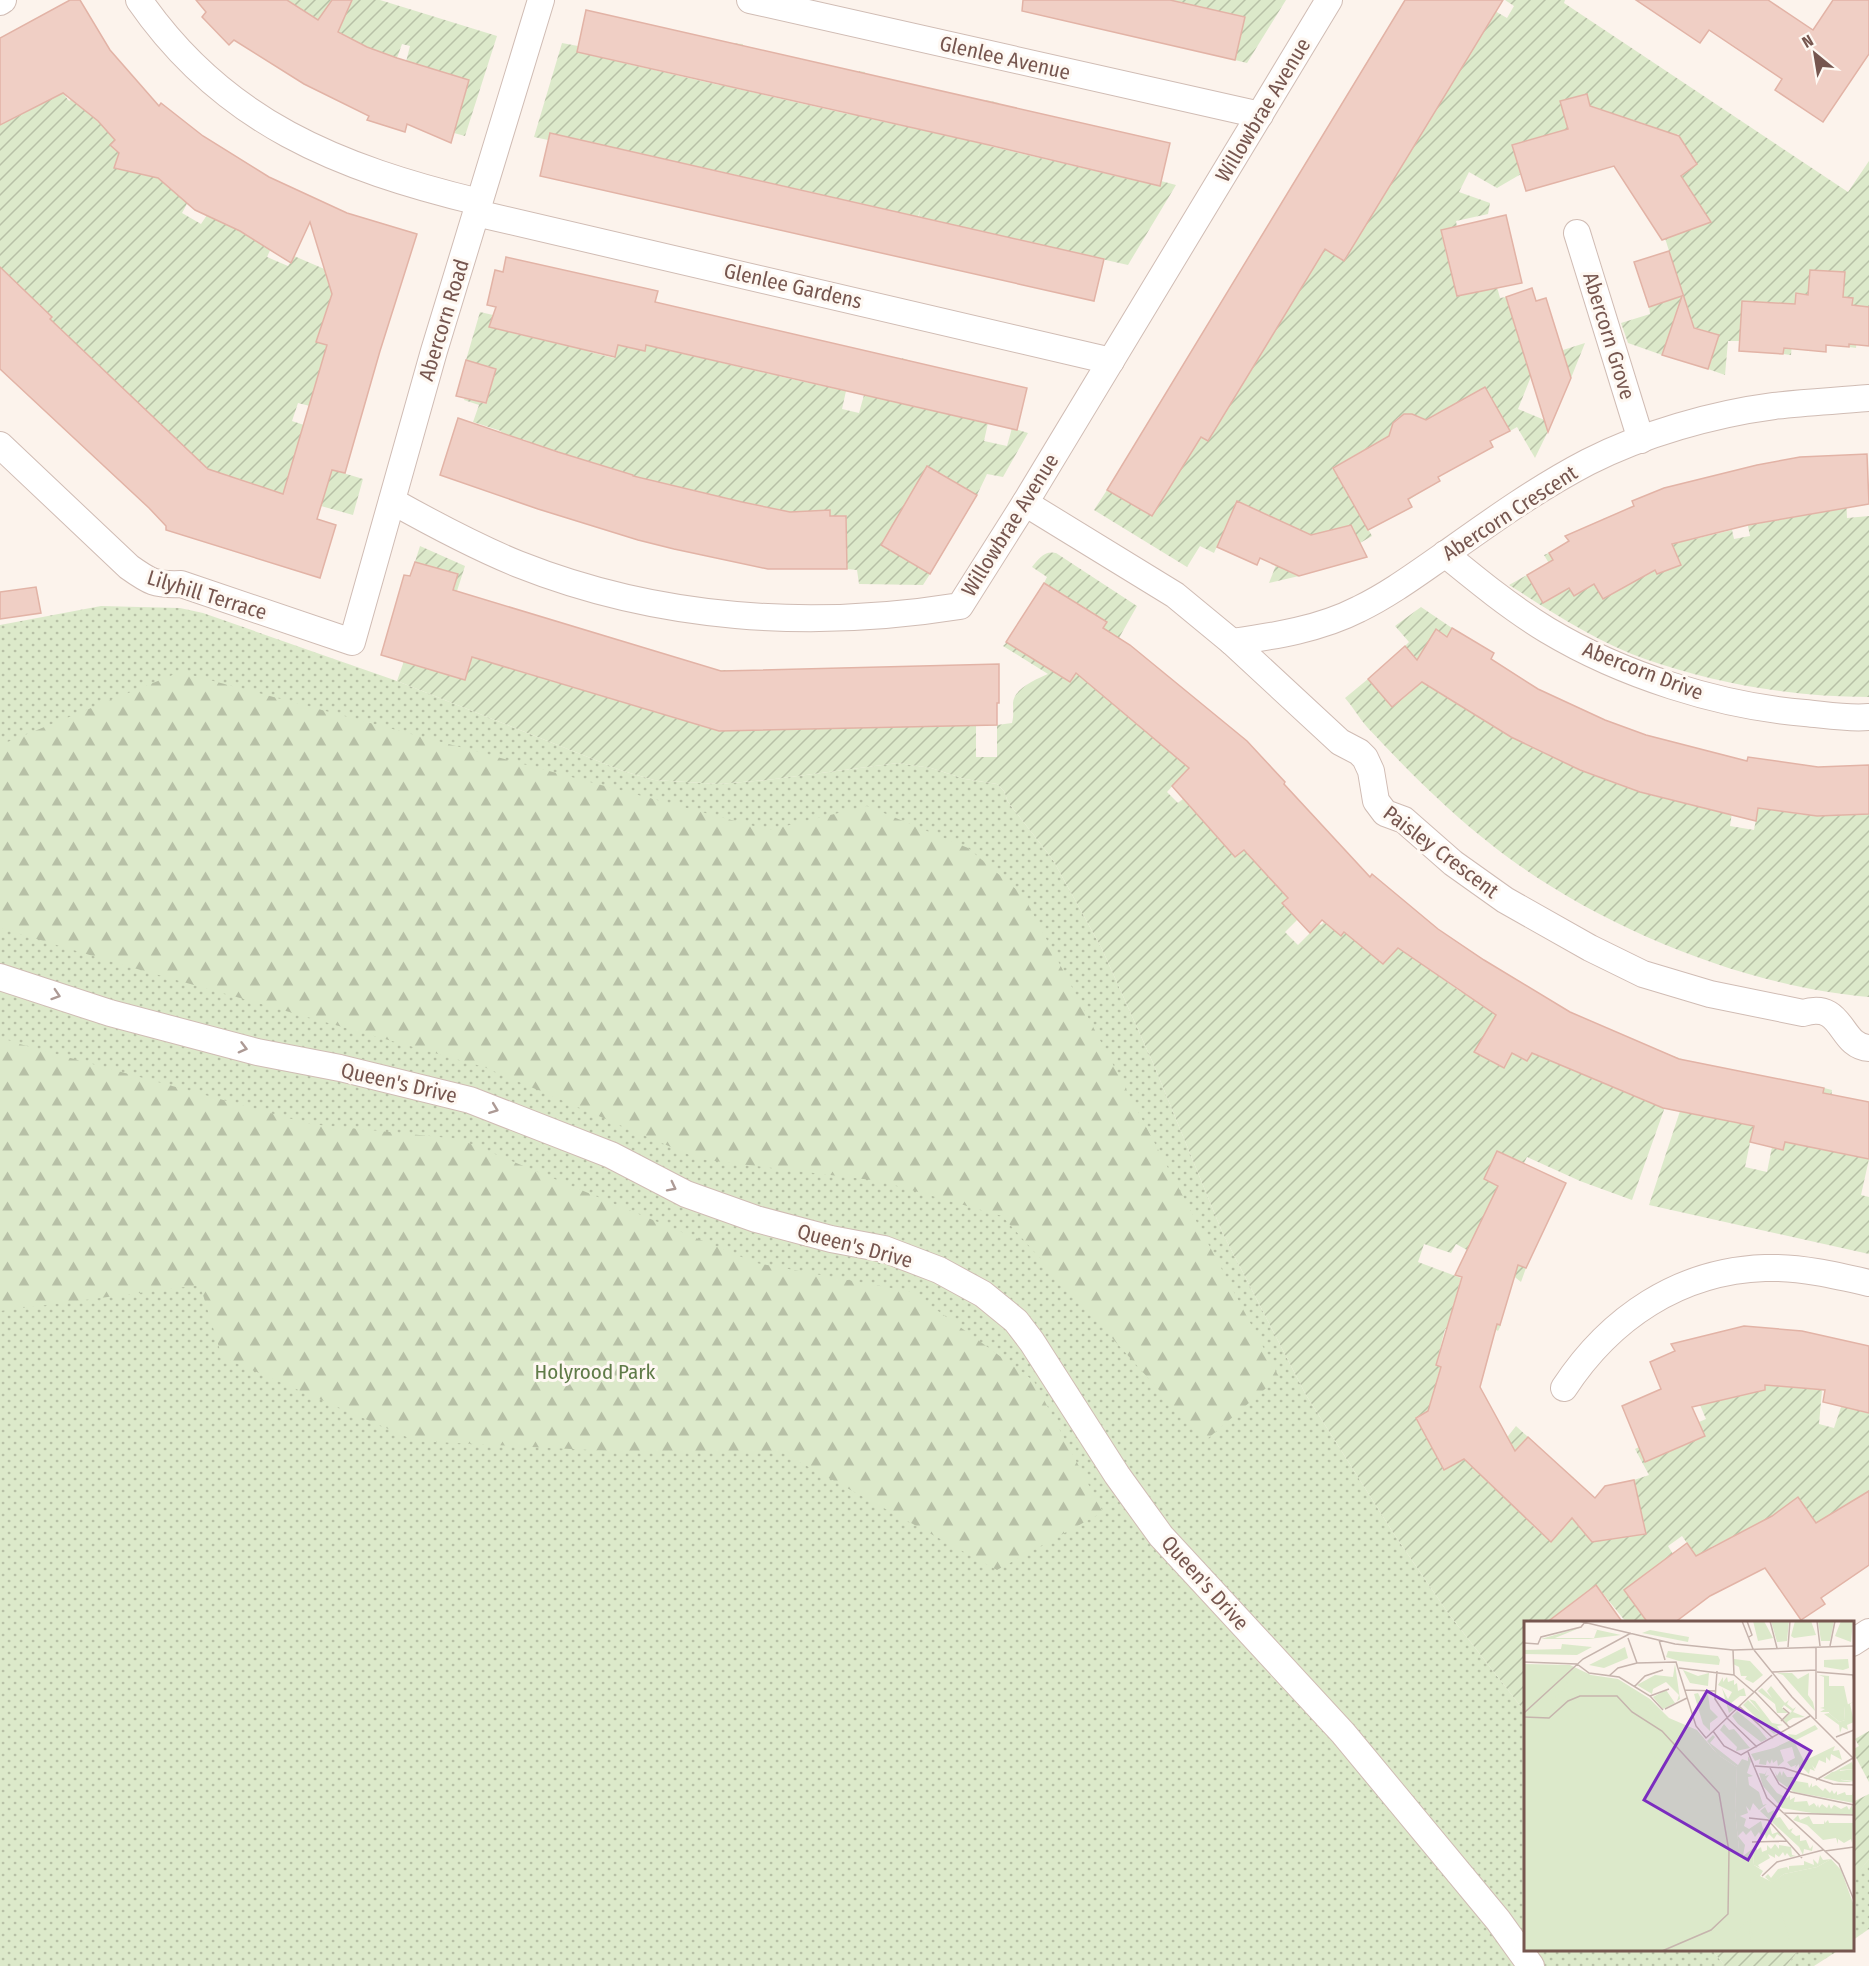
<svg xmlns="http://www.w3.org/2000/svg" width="1869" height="1966" font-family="'Fira Sans Condensed',sans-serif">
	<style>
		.grass { fill: url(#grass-dots) }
		.forest { fill: url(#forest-firs) }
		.garden { fill: url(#garden-furrows) }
		.building { fill: #f0cfc5; stroke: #e2b3a6; stroke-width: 1.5 }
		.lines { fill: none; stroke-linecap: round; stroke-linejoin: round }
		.street-casing { stroke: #d0bcb4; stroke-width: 28 }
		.street { stroke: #fff; stroke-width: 26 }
		.oneway { stroke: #ad9a95 }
		.labels { text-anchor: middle; stroke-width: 6; stroke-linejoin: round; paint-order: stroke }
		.street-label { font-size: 21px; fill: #76564f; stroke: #fef8f2 }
		.park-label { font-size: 21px; fill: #5f7b48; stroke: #fef8f2 }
		.inset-road { fill: none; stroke: #c6b4ad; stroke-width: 1.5 }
		.view { fill: #7b2cbf; fill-opacity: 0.15; stroke: #7b2cbf; stroke-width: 3 }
		.inset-edge { fill: none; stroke: #76564f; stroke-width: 3 }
	</style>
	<defs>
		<pattern id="grass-dots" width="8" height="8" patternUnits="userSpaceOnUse" patternTransform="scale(1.5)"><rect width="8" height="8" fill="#dce9ca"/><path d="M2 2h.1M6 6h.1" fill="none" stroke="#b7c0a6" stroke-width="1.8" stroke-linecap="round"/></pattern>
		<pattern id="forest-firs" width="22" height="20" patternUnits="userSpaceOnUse" patternTransform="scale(1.5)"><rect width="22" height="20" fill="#dce9ca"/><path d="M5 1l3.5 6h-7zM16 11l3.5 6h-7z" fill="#b7c0a6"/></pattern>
		<pattern id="garden-furrows" width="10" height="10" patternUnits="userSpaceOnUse" patternTransform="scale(1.5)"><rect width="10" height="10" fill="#dce9ca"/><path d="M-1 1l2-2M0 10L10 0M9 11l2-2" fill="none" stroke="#b7c0a6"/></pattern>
	</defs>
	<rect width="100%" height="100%" fill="#fcf3ec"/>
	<g class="grass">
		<polygon points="101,606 180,608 203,613 397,681 623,771 654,780 718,784 767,780 898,763 931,768 965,779 997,784 1004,791 1008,802 1053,860 1102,949 1153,1063 1223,1234 1306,1395 1394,1534 1448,1613 1525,1712 1526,1950 1712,1950 1725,1966 0,1966 0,625"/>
		<polygon points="1869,1859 1869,1929 1853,1940 1852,1880"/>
		<polygon points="1799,1950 1839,1950 1814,1966 1786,1966"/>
	</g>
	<g class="forest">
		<polygon points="180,672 769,830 867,806 968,848 1023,895 1279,1377 1205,1441 1002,1216 880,1181 699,1159 484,1067 123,965 0,928 0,745"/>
		<polygon points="0,1037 16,1043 310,1124 459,1139 756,1263 912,1292 1034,1381 1103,1512 997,1570 783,1453 610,1451 416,1441 222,1357 200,1285 0,1311"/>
	</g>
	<g class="garden">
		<path d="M287,0H380L497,36L465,136L454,133L406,62L410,46L402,44L397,58C377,51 356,44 339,32C332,28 327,21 320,17L318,20Z"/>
		<polygon points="1170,0 1286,0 1247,63 1235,60 1245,17"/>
		<path d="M1476,0L1507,18L1514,6L1505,0H1565L1564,3L1848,192L1869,161V307L1859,306L1856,348L1849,347L1852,298L1843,297L1845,273L1810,270L1808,295L1796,294L1791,355L1783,354L1786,304L1743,301L1740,341H1728L1725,375L1708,369L1718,335L1674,321L1662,355L1628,343L1621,323L1650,314L1649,307L1683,296L1665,238L1711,222L1681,176L1697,164L1678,134L1642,156V123L1626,118L1609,167L1607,168L1587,94L1560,101L1568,129L1513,145L1521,174L1497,188L1469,172L1459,192L1490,203L1488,214L1456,221L1457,227L1441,231L1447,257L1463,253L1452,274L1457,296L1497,287L1500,298L1506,297L1525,355L1560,344L1563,350L1585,343L1571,378L1536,364L1518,409L1552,423L1535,458L1517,427L1510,431L1485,387L1472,455L1403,415C1397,418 1394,421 1391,428L1398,440L1391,444L1419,493L1409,500L1376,443L1334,467L1372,536L1360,543L1351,525L1299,576L1269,583L1276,565L1237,502L1214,553L1200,546L1187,567L1094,510L1107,490L1152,516L1201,437L1208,440L1325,249L1345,260L1360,235L1340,223L1383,196L1398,172Z"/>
		<polygon points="15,31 69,101 76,97 117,138 111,145 119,153 115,167 132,157 160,180 189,200 182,213 201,224 209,212 240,231 272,246 267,257 288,266 294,256 336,274 333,296 317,342 327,345 310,406 298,403 292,421 304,425 294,458 363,479 353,515 296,499 230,491 40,330 52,317 38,303 25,315 1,293 13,279 0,267 0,125 22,114 0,71 0,38"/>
		<polygon points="562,43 578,46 577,52 719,85 729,43 743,44 734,88 848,114 859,71 865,72 862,117 977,142 986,100 999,103 990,146 1159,186 1161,181 1176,185 1128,265 960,227 950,268 935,265 945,223 919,217 920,210 918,217 832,197 822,239 819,194 705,168 695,211 683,209 693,166 550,133 548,140 534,137"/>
		<polygon points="655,302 664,305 654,347 770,374 780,331 787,333 778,376 846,391 842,409 859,413 864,395 892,401 902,358 911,361 902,403 988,423 984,441 1007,446 1012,428 1028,433 1003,477 987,474 977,495 927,466 881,545 930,574 923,585 859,584 857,570 847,569 846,516 830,516 829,510 818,510 817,516 779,515 779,510 631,481 633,475 530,448 532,443 523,439 521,444 499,436 501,431 473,422 479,405 464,400 465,398 486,404 496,369 466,360 480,312 493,315 516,334 541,339 543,327 593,339 590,352 614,358 618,345"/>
		<path d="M1667,487L1690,540L1732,530L1734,539L1750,536L1744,506L1756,524L1800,516L1846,492L1847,518L1869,516V697C1793,697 1717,684 1645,659C1597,642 1552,612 1509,585L1527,575L1543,603L1565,590L1544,555L1549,553L1574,596L1594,584L1603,599L1622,588L1625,566L1603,519L1613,515L1649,556L1657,574L1680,565L1652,493Z"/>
		<path d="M420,546L465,566L457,591L465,594L441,673L465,680L472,657L702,725L718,670H730L731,730L976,725V757H997V725L1012,723C1014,715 1013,710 1013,703C1014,688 1037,679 1048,674L1003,646L1007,642L1106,622L1044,583L1047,577L1032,567C1038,559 1045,550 1056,553L1137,606L1119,638L1190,767L1167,792L1178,803L1183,799L1191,808L1217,786L1244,850L1297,890L1282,903L1297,920L1285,932L1298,945L1319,924L1321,925L1324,922L1341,936L1353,923L1369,953L1383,964L1410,933L1423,965L1461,992L1484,960L1523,1029L1518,1056L1527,1061L1532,1053L1647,1101L1667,1054L1682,1059L1632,1200L1580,1181L1527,1157L1524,1163L1497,1152L1484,1179L1511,1192L1497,1221L1484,1215L1476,1232L1489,1238L1485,1249L1526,1268L1521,1282L1511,1274L1456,1244L1451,1253L1424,1244L1418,1262L1461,1278L1452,1310L1501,1325L1498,1331L1496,1330L1492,1341L1445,1329L1436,1365L1441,1367L1437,1378L1459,1384V1388L1433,1390L1439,1405L1416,1418L1444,1469L1498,1441L1501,1445L1516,1426L1528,1437L1488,1481L1561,1467L1574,1478L1532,1525L1551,1542L1572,1518L1592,1542L1645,1531L1634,1480L1649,1475L1635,1449L1639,1447L1658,1456L1704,1437L1699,1422L1706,1419L1700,1405L1753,1390L1764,1391L1765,1385L1822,1390L1819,1424L1834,1428L1843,1401L1866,1406L1864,1412L1869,1413V1491L1819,1528L1797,1498L1766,1520L1806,1576L1782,1593L1748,1529L1711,1547L1722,1569L1709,1575L1682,1536L1668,1546L1673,1554L1624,1590L1648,1622H1626L1596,1585L1570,1605L1561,1622H1526L1525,1712L1448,1613L1394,1534L1306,1395L1223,1234L1153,1063L1102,949L1053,860L1008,802L1004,791L997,784L965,779L931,768L898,763L767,780L718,784L654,780L623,771L397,681L405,658L441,634L458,574L415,562Z"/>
		<path d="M1421,607L1452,628L1447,637L1436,630L1478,716L1515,739L1541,698L1650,795L1709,809L1733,805L1730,826L1754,830L1758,808L1806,815L1810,783L1869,814V997C1741,986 1594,925 1493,846C1448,811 1406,769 1367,727C1359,718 1353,707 1345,698L1368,679L1392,707L1430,675L1405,646L1409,642L1395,626Z"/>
		<polygon points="1824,1088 1832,1090 1826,1150 1869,1159 1861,1195 1869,1197 1869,1254 1649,1205 1680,1111 1735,1122 1756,1114 1745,1167 1767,1172 1772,1147 1783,1149 1789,1121 1816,1126"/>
		<polygon points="1869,1731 1869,1782 1852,1750 1859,1746 1855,1739"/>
		<polygon points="1869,1794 1869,1859 1853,1880 1853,1802"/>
		<polygon points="1712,1950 1774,1950 1778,1952 1780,1950 1799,1950 1786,1966 1725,1966"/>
	</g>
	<g class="building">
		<polygon points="70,0 80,0 110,50 159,106 161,103 203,136 269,177 347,213 417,234 380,351 345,473 332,470 317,519 336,525 320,578 166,530 166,526 149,508 0,369 0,267 52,317 50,319 208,469 283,494 327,345 316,342 332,294 310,222 291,263 240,231 195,210 158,178 114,168 119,153 110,145 115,140 98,121 63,93 0,125 0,38"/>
		<polygon points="196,0 287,0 318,20 332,0 352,0 338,32 367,47 397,58 469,80 451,143 407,124 405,132 367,120 369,116 304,84 234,40 229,45 202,17 206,12"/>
		<polygon points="1023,0 1170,0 1245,17 1235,60 1022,11"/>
		<polygon points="1405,0 1503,0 1344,261 1325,249 1208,441 1201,437 1152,516 1107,490"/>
		<polygon points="1636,0 1768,0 1813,30 1833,0 1869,0 1869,54 1823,122 1775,90 1782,79 1709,30 1700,43"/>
		<polygon points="586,10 1170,143 1160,186 989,145 577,52"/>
		<polygon points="1587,94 1590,106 1679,136 1697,164 1681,176 1711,222 1662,240 1614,166 1526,191 1512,145 1568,129 1560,101"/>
		<polygon points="550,133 1104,259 1094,301 540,176"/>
		<polygon points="1506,215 1522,283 1457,296 1441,230"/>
		<polygon points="1669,251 1694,328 1719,335 1708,369 1662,355 1682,296 1649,307 1634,262"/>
		<polygon points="506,257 658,291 655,302 1027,388 1017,430 646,345 645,351 618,345 615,357 489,327 496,307 487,305 495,270 503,272"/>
		<polygon points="1810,270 1845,272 1843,297 1853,298 1852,305 1869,307 1869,346 1849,344 1849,347 1826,345 1826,352 1784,348 1783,354 1739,351 1742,301 1795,304 1796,293 1808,295"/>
		<polygon points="1532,288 1536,301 1546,298 1571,378 1548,432 1506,297"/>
		<polygon points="466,360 496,369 486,403 456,396"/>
		<polygon points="1485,387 1510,431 1490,441 1493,447 1438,477 1440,481 1408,499 1412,507 1368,530 1333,468 1389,436 1393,423 1404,414 1412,414 1426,420"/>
		<polygon points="458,418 558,452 633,475 633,476 742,502 790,512 830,510 830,516 846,516 847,569 768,569 674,549 638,540 538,509 440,475"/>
		<polygon points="1867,454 1869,504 1748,525 1672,544 1681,565 1657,574 1655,570 1603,599 1594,584 1574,596 1569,588 1543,603 1527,575 1553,560 1549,553 1569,541 1565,536 1634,506 1632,501 1664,488 1757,465 1800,457"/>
		<polygon points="927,466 977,495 930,574 881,545"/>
		<polygon points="1237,501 1311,535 1351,525 1367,557 1299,576 1260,558 1257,565 1217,547"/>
		<polygon points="415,562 458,574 453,590 721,671 999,664 999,703 997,703 997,725 719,731 472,657 465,680 381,655 404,575 410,576"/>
		<polygon points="1044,583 1107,622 1103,628 1130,645 1247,741 1285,782 1284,784 1370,877 1372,874 1438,929 1484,960 1570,1012 1679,1059 1824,1088 1823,1093 1869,1102 1869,1159 1785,1142 1783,1150 1750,1142 1754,1126 1663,1108 1532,1053 1527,1061 1512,1053 1504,1068 1474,1052 1496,1015 1398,948 1383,964 1344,932 1341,936 1322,920 1310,933 1282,903 1288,898 1244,850 1235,857 1172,786 1189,768 1076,673 1070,682 1006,642"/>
		<polygon points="36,587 41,613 0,619 0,592"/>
		<polygon points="1452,628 1494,653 1491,659 1538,689 1605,720 1646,735 1747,761 1748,757 1818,767 1869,765 1869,814 1817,816 1758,808 1756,821 1640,792 1580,770 1511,737 1422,682 1392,707 1368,679 1405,646 1417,660 1436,629 1447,637"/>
		<polygon points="1497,1151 1566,1183 1526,1268 1518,1265 1500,1325 1497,1324 1480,1387 1515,1451 1528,1437 1595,1498 1605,1486 1634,1480 1646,1534 1592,1542 1572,1518 1551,1542 1464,1459 1444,1470 1416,1418 1428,1411 1441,1367 1436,1365 1462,1277 1455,1275 1498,1186 1484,1179"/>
		<polygon points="1744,1326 1802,1331 1869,1346 1869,1413 1823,1402 1825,1390 1765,1385 1765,1390 1692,1407 1705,1436 1645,1462 1622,1406 1661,1389 1650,1362 1675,1351 1671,1344"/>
		<polygon points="1869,1491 1869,1565 1821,1598 1825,1604 1801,1620 1765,1568 1710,1596 1674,1623 1648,1623 1624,1590 1687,1543 1696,1556 1772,1516 1798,1497 1816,1523"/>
		<polygon points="1596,1585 1623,1623 1546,1623"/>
	</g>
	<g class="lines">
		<g class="street-casing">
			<g id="street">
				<path d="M139,0C224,123 339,168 479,202"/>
				<polyline points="750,0 1260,115"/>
				<polyline points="0,2 3,0"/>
				<polyline points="476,213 1111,361"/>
				<polyline points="1577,233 1641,440"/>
				<path d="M0,445L129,567C150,582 155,585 181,584L352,642L434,351L541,0"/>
				<path d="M392,501C433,524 474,546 518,564C659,620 811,630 960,606L1025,503L1329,0"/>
				<path d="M1025,503L1175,595L1232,642L1340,742L1359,752L1365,758L1371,771L1376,801L1385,813L1404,820L1453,863L1505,900L1590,948L1643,974L1710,994L1803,1013C1844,1000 1839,1047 1869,1048"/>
				<path d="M1445,554C1478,581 1511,608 1547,630C1622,675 1719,706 1805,713C1826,715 1848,719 1869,717"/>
				<path d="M1232,642C1275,636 1320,629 1359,609C1390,594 1418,573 1447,553C1492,521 1538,488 1588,462C1643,434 1713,414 1774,406C1805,402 1837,401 1869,398"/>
				<polyline points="0,977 110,1013 257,1052 340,1068 470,1100 611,1155 686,1194 756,1219 831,1239 884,1249 939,1270 983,1294 1016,1321 1032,1342 1117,1475 1161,1536 1343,1733 1498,1920 1531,1966"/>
				<path d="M1564,1388C1610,1318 1679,1271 1765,1268C1800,1267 1835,1275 1869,1283"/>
				<polyline points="1852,1643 1869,1632"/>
			</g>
		</g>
		<use href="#street" class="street"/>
	</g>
	<defs><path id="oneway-chevron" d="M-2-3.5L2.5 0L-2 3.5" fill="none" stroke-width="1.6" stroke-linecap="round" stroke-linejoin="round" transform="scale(1.5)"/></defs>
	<g class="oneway">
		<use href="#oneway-chevron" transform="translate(56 995) rotate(18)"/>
		<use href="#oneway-chevron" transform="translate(243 1048) rotate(15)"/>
		<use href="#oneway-chevron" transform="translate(494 1109) rotate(21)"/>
		<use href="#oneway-chevron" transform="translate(672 1187) rotate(27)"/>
	</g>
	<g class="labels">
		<g class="street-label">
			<text transform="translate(1005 58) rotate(13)" y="7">Glenlee Avenue</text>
			<text transform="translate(1263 110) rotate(-59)" y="7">Willowbrae Avenue</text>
			<text transform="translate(793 286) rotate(13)" y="7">Glenlee Gardens</text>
			<text transform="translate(444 320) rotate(-73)" y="7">Abercorn Road</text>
			<text transform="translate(1609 336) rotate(73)" y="7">Abercorn Grove</text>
			<text transform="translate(1510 513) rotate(-33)" y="7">Abercorn Crescent</text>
			<text transform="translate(1010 525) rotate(-58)" y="7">Willowbrae Avenue</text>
			<text transform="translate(207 595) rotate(17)" y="7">Lilyhill Terrace</text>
			<text transform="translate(1643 671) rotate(21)" y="7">Abercorn Drive</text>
			<text transform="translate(1441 852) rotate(37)" y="7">Paisley Crescent</text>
			<text transform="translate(399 1083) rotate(13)" y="7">Queen's Drive</text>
			<text transform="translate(855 1246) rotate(15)" y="7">Queen's Drive</text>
			<text transform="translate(1205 1583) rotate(48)" y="7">Queen's Drive</text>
		</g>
		<g class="park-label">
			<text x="595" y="1379">Holyrood Park</text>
		</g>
	</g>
	<g transform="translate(1524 1621)">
		<rect width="330" height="330" fill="#fcf3ec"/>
		<path d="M247,0H265L263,20L253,21ZM294,0H310L306,20H297ZM58,6L31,17H70L73,9L65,7L97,14L65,18H17ZM126,9L165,16L164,21L118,12ZM0,43L46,44L67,54L94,58L126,78L145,97L173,109L194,134L213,146L211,190L216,238L229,233L230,244L239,250L236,255L248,261L260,253L293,246L307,238L317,249L330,285V330H0ZM305,65H320L324,84L320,86L321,99L315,101L305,92ZM142,69L151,82L139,88L129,76ZM330,148V160L300,157L308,151Z" fill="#dce9ca"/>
		<path d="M52,48L63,56L100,66L121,79L135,102L111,88L102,76L91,71L54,73L24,96L18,94L14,87L17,82L22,77L27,80L45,64L41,59ZM115,98L135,110L192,171L196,189H188L180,176L160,163L153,148L134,140L125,129L127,118L117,109ZM157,111L171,113L210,148V188L204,189L200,170L152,120ZM328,141L330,148L316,149L317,159L330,161H315L299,157ZM302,248L291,259L256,268L257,257ZM223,268L231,269L233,275L240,272L255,285L265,315L263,330H230ZM225,299L227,330H208L203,326L221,313L211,311Z" fill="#dce9ca"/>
		<path d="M240,0L249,17L234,20L229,0ZM271,0H287L292,14L270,17L267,15ZM317,0H329L327,21L311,15ZM38,23L68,26L53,34L0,33V29L37,28ZM101,26L104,37L80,47L65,44ZM144,30L194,35L196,39L195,44L155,40L142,36ZM210,38L226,40L239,54L229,62L221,58L223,55H217L215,46L209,43ZM324,38L325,47L319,49L300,46V39ZM151,43L156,78L153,80L155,74L142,61L129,68L128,73L113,64L131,54L149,56ZM159,49L174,55L185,52L184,65L166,62ZM253,52H268L274,58L285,52L284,74L289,81L291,90L259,54ZM295,54L305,55V91H296L301,88L296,87L300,86V56ZM199,56V61L203,56L204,61L210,59V64L213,62L214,70L220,67L222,75H216L206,83L210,88L205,92L198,67L204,78L208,71L194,64ZM247,65L261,82L265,79L263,83L269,88L272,86L269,91L281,96L269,97L263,101L264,104L259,99L268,90L260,84L258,87L264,92H253L251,83L234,70L238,67L248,77L243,70ZM174,72L177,78L184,73L186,88L194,96L186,102V110L179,103L170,73ZM225,78L231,80L248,102L259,104L253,105L256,110L250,113L219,84L224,79L236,91ZM329,81L326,83L330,101L323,104L324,109L318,106L316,112L315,104L300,93L305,92L315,101L321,99L320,85ZM213,90L235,108L243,118L237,121L214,103L208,95ZM200,103L205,109L210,108L226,127L212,130L213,126L196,109ZM291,104L294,108L270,120L280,140L311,125L309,130L315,129L318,139L307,133L306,140L302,136V142L295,139L291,148L288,144L291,150L286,148L285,153L278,146L275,149V143L271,147L272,144L267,146L263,141L271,137L268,126L256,129L260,140L254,145L253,139L249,142L248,138L246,143L243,139L242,144L235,143L236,138L231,140L227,133L250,127L267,119L264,113L272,114ZM189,114L191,116L186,122L214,144L218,138L224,140V135L227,140L223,152L229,155L224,156L225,164L235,171L239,184L243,183L235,189L229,182L226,190L222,185L224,192L216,195L222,198L220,205L225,208L237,200L239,208L246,205L248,213L254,211L259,217L253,213L250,218L245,213L242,218L241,213L238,217L235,211L231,216L227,209L222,214L219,210L214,215L221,224L219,235L232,225L233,229L237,226L238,231L243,229V224L247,228L251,223L255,228V224L267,226L268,234L272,235L266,236L263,232L261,235L259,231L255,236L251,233V237L244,233L246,237L234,244L236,247L230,244L229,233L216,238L211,190L213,146L194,134L183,120ZM243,149L241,155L245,154L242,158L253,172L263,177L266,174V179L271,176L270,181L283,180L285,185L290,182L293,186L294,183L295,187L298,183L303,187L305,183L307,188L310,184L317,188L323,185L325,189L328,184L330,193L300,194L258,187L239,165L235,152L241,153ZM251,150L253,155L256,150L258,155L259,150L263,156H272V160L284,162L285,167L288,162V166L292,164L299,170L301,167L306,172L308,169L310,173L313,170V174L321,171L322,174H328L329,170L330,182L270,171L253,159ZM241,186L244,192L250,189L249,197L253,193L252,197L256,196L265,209L269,207L267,211L272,215L276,214V220L282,219L286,228L289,224L288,230L292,231L280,228L279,234L275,226L236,190ZM274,194L276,199L285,195L289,203H300V199L301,202L304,199L305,202H329L328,222L327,218L320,222L314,218V223L312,217L299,219L283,204L269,199ZM296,234L299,239L307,238L293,246L260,253L248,262L241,256L244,253L247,257L254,248L263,246L265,249V245L280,244V240L290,244L289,238L294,243Z" fill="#dce9ca"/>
		<path class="inset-road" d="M55,0L151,23L209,29L330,25M218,0L229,28M223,0L228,14L225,16M246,0L253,27M293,0L296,25M104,17L113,42M135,19L141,39M0,22L14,23L17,16L57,6L61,1M306,25L311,0M264,26L266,0M292,27V98M209,29L210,54L230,71M230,29L268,76L330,138M0,41L53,43M53,43L65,52L95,56L126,75L139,89M155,47L210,54M193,50L191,78L203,96M248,51L292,49M293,51L329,54L330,61M85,55L94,47L113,42L152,41L172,105L182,117L248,54M110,66L121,55L139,49M161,69L191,70M231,71L266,107M126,75L145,68M215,85L249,117M141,88L163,77M0,92L59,38L107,12M0,96L25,97L44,80L56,75H93L108,91L138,110L195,172L205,230L204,293L187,309L138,330M203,97L233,126M257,100L265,92L259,87M189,110L200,125L217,134L286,95M312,116L330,109M224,131L243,177L315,243L330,279M231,145L260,147L309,163L330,164M246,147L255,163L267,171L330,184M292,159L329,137M259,192L330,194M225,197L244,199L278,237M228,221L263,220M301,230L330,226M238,255L253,241L299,229"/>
		<path class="view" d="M183,70L287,130L224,239L120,179Z"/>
		<rect width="330" height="330" class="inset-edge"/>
	</g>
	<g transform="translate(1815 54) rotate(330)" stroke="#fef8f2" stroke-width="4.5" paint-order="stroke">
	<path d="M0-4.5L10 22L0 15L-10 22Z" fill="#76564f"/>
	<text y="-9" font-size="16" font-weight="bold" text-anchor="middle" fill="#76564f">N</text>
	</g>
</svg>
